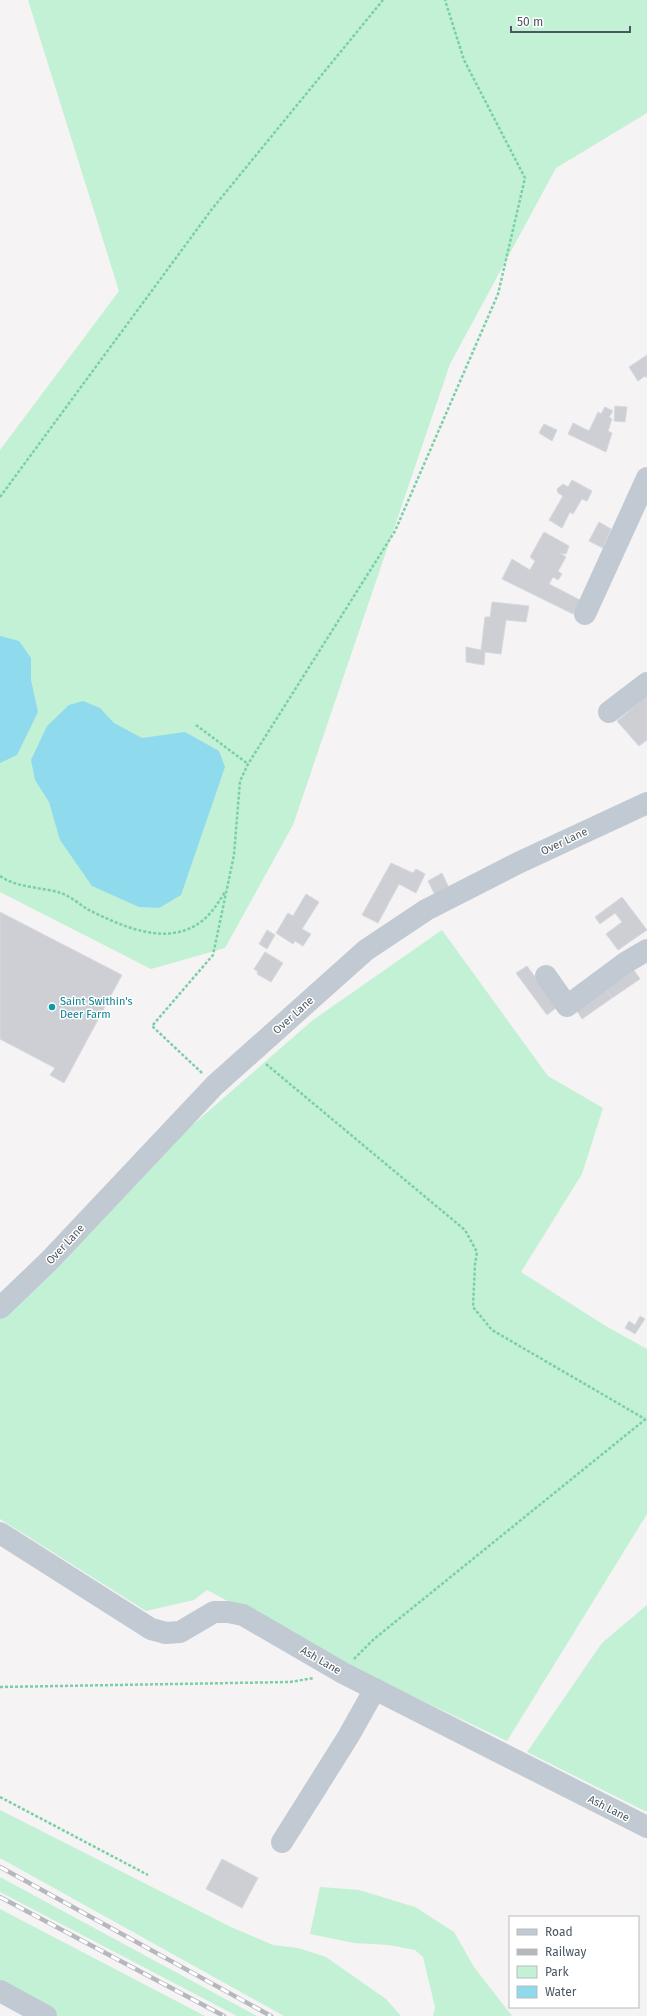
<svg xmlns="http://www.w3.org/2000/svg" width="647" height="2016" font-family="'Fira Sans',sans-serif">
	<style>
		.green { fill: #c3f1d5 }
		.water { fill: #90daee }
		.building { fill: #cdcfd5; stroke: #d7d9de }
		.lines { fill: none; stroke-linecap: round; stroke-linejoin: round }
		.path { stroke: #7ad0a6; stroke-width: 2.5; stroke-dasharray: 3 2; stroke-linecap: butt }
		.minor { stroke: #c1cad2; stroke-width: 22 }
		.rail-casing { stroke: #b5b8bd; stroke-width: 4.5 }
		.rail { stroke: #fff; stroke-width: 3; stroke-dasharray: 9; stroke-linecap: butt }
		.culture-dot { fill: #0f9aa8; stroke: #fff; stroke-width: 1.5 }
		.labels { text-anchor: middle; stroke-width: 3; stroke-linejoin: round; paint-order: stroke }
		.street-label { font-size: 11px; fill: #4a5661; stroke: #fff }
		.culture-label { font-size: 11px; fill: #0d838f; stroke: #fff; text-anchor: start }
	</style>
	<rect width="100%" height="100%" fill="#f5f3f3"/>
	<g class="green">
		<polygon points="28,0 647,0 647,113 556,168 450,364 293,825 225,948 151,969 0,892 0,450 119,291"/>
		<polygon points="442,930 548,1076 603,1108 582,1174 521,1272 604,1325 647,1349 647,1514 507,1741 339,1661 207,1590 194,1600 146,1611 0,1519 0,1319 173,1142 313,1020"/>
		<polygon points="647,1605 647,1812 527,1752 602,1643"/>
		<polygon points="0,1810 231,1927 273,1945 298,1948 326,1957 386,1999 401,2016 284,2016 0,1858"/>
		<polygon points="0,1877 257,2016 237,2016 0,1892"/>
		<polygon points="320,1887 359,1890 415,1907 454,1932 474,1967 512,2016 433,2016 435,2007 423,1957 415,1950 389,1945 354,1943 310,1934"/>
		<polygon points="0,1909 205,2016 51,2016 0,1988"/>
	</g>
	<g class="water">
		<polygon points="0,636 19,641 31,658 31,680 38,712 17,755 0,763"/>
		<polygon points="83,701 100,708 114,723 142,738 185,732 219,751 225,767 181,895 159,908 139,907 92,886 60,840 49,802 35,780 31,760 47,726 69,705"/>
	</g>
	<g class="building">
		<polygon points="647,355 647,378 645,376 638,381 629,367"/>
		<polygon points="615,406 627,407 625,422 614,421"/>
		<polygon points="605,407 613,411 609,417 612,419 608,431 612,433 606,452 568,434 573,423 589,431 598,412 601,414"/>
		<polygon points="544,424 557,430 552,441 539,433"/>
		<polygon points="572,480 592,491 587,501 582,499 573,514 570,512 562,528 549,520 563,496 558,493 557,489 563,484 568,487"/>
		<polygon points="599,522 611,529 603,548 589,541"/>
		<polygon points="544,532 569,546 566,554 560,553 566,557 558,571 562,574 558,580 553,577 549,584 580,600 573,614 502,579 512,559 530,570 535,561 530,557"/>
		<polygon points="492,602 529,606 526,622 506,620 501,654 485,652 484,665 466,662 466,647 481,650 485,617 490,617"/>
		<polygon points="647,696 647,740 639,746 617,721"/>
		<polygon points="391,863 413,873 416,869 425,874 416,893 399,884 378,923 362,915"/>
		<polygon points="442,873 449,888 435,895 428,881"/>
		<polygon points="306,894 319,902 302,929 311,934 303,946 295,941 293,944 276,933 288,913 293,916"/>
		<polygon points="622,897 647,930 618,950 606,934 622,922 615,913 600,924 595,917"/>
		<polygon points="0,912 122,975 64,1083 50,1075 55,1068 0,1039"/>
		<polygon points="267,930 275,935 267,949 259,944"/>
		<polygon points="265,952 283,963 271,982 257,974 258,972 254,969"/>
		<polygon points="527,966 557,1007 547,1015 516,973"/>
		<polygon points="631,966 640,979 612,998 603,986"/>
		<polygon points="603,986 612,998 582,1019 574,1006"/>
		<polygon points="640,1316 645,1319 635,1334 625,1328 629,1321 635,1325"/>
		<polygon points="222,1859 258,1878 242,1908 206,1889"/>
	</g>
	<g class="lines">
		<g class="path">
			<polyline points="0,497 212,209 383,0"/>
			<polyline points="196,725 248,764"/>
			<path d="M0,876C17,888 42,887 61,893C70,896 79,904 87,909C121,926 167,948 202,921C212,913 218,903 225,892"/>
			<polyline points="266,1064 465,1230 477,1252 475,1264 473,1307 492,1330 645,1419"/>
			<polyline points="202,1073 152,1026 213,955 234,855 240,781 248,764 395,531 498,294 525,178 464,60 445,0"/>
			<polyline points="354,1659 374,1639 647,1418"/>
			<polyline points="0,1687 290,1682 314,1678"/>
			<polyline points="0,1797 148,1875"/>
		</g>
		<g class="minor">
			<polyline points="585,614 647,478"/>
			<polyline points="609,712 647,683"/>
			<polyline points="546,976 567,1006 625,963 647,950"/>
			<polyline points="0,1308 49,1261 215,1085 366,950 426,910 518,863 647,803"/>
			<polyline points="0,1533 151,1629 166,1633 180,1632 214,1612 228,1612 243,1615 343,1673 647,1827"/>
			<polyline points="282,1842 348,1737 375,1689"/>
			<polyline points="0,1991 46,2016"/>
		</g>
		<g class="rail-casing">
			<g id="rail">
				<polyline points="0,1867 271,2016"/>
				<polyline points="0,1897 224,2016"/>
			</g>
		</g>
		<use href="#rail" class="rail"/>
	</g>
	<circle class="culture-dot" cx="52" cy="1007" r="4"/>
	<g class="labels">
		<g class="street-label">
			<text transform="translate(564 841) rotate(-25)" y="4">Over Lane</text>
			<text transform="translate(293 1015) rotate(-42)" y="4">Over Lane</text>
			<text transform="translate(65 1244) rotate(-47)" y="4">Over Lane</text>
			<text transform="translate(321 1660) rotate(30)" y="4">Ash Lane</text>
			<text transform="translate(609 1808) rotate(27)" y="4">Ash Lane</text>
		</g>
		<g class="culture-label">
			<text x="60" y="1005">Saint Swithin's<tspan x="60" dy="13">Deer Farm</tspan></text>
		</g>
	</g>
	<rect x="509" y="1916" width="130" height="92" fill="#ffffff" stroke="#b7bbc0"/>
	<rect x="517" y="1929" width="20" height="6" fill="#c1cad2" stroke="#b7bbc0"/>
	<text x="545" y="1936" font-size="12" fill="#4a5661">Road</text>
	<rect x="517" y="1949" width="20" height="6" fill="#b5b8bd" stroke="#b7bbc0"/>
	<text x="545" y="1956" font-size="12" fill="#4a5661">Railway</text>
	<rect x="517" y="1966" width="20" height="12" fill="#c3f1d5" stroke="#b7bbc0"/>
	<text x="545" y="1976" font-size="12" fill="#4a5661">Park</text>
	<rect x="517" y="1986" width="20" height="12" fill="#90daee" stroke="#b7bbc0"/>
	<text x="545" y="1996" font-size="12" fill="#4a5661">Water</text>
	<path d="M511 26v6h119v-6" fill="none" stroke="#4a5661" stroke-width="2"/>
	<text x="517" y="26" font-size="12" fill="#4a5661" stroke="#ffffff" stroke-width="3" paint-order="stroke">50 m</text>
</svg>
